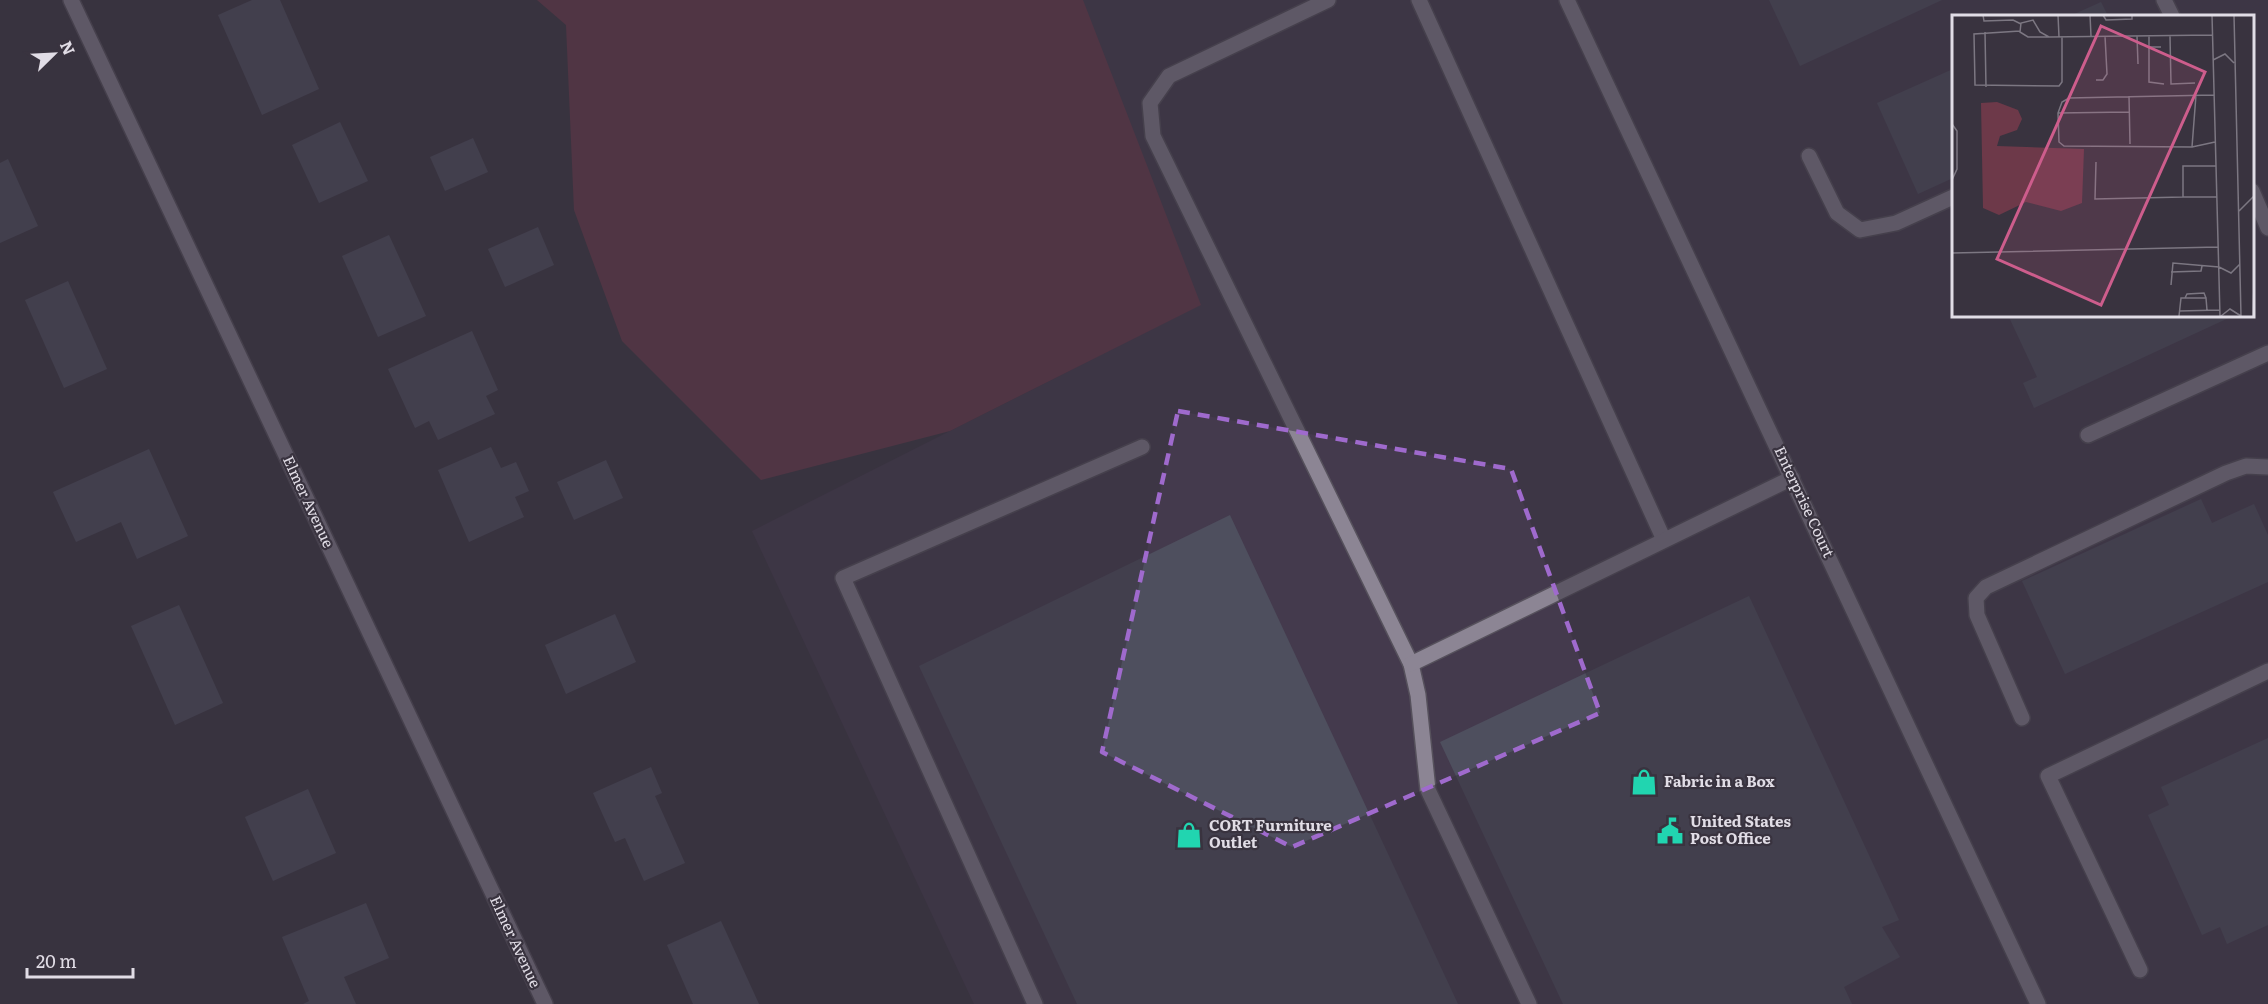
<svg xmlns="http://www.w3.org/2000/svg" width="2268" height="1004" font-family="Literata,serif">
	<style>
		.built { fill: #443a4d; fill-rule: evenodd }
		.green { fill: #6d3949 }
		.building { fill: #4e4f5e }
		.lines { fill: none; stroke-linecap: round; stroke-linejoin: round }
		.service-casing { stroke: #56515c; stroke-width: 18 }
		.minor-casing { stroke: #56515c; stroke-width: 18 }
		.service { stroke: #8c8594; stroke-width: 15 }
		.minor { stroke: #8c8594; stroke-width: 15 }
		.marked { fill: none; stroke: #9f6acd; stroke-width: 4.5; stroke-dasharray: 12 8; stroke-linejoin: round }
		.labels { text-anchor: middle; stroke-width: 4.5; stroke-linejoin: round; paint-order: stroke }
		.street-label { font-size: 15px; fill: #e1dde6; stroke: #39333f }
		.poi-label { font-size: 15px; font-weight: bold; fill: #e1dde6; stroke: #39333f; text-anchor: start }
		.inset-road { fill: none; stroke: #7c7782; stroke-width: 1.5 }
		.view { fill: #cd5d8c; fill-opacity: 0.15; stroke: #cd5d8c; stroke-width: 3 }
		.inset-edge { fill: none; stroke: #e1dde6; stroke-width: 3 }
	</style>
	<rect width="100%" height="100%" fill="#39333f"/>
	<path class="built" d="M1061,0H2268V1004H974L752,531L1200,305ZM1953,16H2252V315H1953Z"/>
	<polygon class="green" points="537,0 1083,0 1201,305 950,431 761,480 622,341 574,210 566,25"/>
	<g class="building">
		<polygon points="252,0 280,0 319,89 262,115 218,15"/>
		<polygon points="1769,0 1942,0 1800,66"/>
		<polygon points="2101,2 2108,16 2070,16"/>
		<polygon points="1953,69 1953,178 1918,194 1877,103"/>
		<polygon points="340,122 368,181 319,203 292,145"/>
		<polygon points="473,138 488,172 445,191 430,157"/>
		<polygon points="8,159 38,226 0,243 0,163"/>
		<polygon points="538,227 554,265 505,287 488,249"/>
		<polygon points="389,235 426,316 378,337 342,256"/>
		<polygon points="68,281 107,369 64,388 25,300"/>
		<polygon points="2008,315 2235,315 2034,408 2023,383 2037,377"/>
		<polygon points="472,331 498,390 486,396 495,414 438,440 429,421 415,428 388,369"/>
		<polygon points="491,447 501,468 516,462 529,491 515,497 524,517 469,542 438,470"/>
		<polygon points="149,449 188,536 137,559 121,522 76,542 53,492"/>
		<polygon points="606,460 623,498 574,520 557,482"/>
		<polygon points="2201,499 2212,523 2254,504 2268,535 2268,582 2065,674 2022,581"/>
		<polygon points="1230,515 1458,1004 1077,1004 919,666"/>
		<polygon points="1749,596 1899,920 1882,927 1900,957 1844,987 1852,1004 1563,1004 1440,742"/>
		<polygon points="179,605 223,703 175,725 131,626"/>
		<polygon points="615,614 636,662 566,694 545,645"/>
		<polygon points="2268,738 2268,925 2227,944 2220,927 2202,935 2148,815 2169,805 2161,787"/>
		<polygon points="651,767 662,793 655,796 685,863 644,881 625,838 615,842 593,793"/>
		<polygon points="308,789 336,853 273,881 245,817"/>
		<polygon points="366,903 389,958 344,977 356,1004 303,1004 309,1001 282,937"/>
		<polygon points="721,921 759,1004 693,1004 667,945"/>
	</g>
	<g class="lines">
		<g class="service-casing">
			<g id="service">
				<polyline points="1328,0 1169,76 1150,103 1153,136 1411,664 1418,695 1428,790 1529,1004"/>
				<polyline points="1419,0 1664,540"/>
				<polyline points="1567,0 2038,1004"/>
				<polyline points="1809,156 1837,213 1860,230 1896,223 1953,197"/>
				<polyline points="2088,435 2268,353"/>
				<polyline points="1411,664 1792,478"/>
				<polyline points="2022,718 1977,615 1976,598 1986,587 2226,473 2246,466 2267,467"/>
				<polyline points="2140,970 2048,776 2268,671"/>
				<polyline points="1035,1004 843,578 1142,447"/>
			</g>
		</g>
		<g class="minor-casing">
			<g id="minor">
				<polyline points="71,0 545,1004"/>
				<polyline points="2164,0 2172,16"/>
				<polyline points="2252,191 2268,228"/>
			</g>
		</g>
		<use href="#service" class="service"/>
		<use href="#minor" class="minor"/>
	</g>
	<path d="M0 0H2268V1004H0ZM1178,411L1511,469L1600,713L1292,847L1102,752Z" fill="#39333f" fill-opacity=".55" fill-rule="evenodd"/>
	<path class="marked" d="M1178,411L1511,469L1600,713L1292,847L1102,752Z"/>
	<defs>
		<g id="shop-bare" transform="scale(2.07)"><path d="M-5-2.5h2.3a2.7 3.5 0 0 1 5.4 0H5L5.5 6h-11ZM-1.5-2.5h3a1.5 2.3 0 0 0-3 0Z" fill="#21d5b0" stroke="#39333f" stroke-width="2.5" paint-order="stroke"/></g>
		<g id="civic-bare" transform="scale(2.07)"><path d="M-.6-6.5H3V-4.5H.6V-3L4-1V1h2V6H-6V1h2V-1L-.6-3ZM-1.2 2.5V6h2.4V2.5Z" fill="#21d5b0" stroke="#39333f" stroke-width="2.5" paint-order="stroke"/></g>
	</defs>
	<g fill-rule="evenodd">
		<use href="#shop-bare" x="1644" y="782"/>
		<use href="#civic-bare" x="1670" y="831"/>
		<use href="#shop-bare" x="1189" y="835"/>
	</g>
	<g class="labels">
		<g class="street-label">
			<text transform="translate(308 502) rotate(65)" y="5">Elmer Avenue</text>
			<text transform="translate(1804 502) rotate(65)" y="5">Enterprise Court</text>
			<text transform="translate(515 942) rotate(65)" y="5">Elmer Avenue</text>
		</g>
		<g class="poi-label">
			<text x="1664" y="787">Fabric in a Box</text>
			<text x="1690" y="827">United States<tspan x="1690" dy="17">Post Office</tspan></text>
			<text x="1209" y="831">CORT Furniture<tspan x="1209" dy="17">Outlet</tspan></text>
		</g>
	</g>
	<g transform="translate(1952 15)">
		<rect width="302" height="302" fill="#39333f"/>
		<path d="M45,87L66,95L70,104L65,115L48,121L45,131L132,134L130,188L109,196L74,187L47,200L31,193L29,88Z" fill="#6d3949"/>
		<path class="inset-road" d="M31,0L32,6L61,5L69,9M106,0L107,22M138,0L139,21M151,0L154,5L180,4V0M260,0L268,301M282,0L289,301M68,16L22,19L23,70L107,71L110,67V22M33,17L34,72M185,21L186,49M197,21V32H209M218,21L219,69L243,68M97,22L88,17L81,5L69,8L68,17L76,22H97L261,20M197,32V67L212,69M261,45L273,39L282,48M144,65H151L155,59L153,21M262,80L117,83L110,87L106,98L107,127L112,131L240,132L263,127M177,81L178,129M106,98L177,97M0,109L5,116V154L0,165M240,132L244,80M144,147L143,184L231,182M264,151H231V182H265M287,196L302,181M0,238L266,232M267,252L279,258L288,249M219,257L249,256L250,251M219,270L221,248L267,252M233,283L235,279L252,278L254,283M227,296L268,295M227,301L229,283H254L255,295M269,301L278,294L289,301M301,301L302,269"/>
		<path class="view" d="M149,11L253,57L149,290L45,244Z"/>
		<rect width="302" height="302" class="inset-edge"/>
	</g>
	<g transform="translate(54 54) rotate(66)" stroke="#39333f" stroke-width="4.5" paint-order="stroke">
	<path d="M0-4.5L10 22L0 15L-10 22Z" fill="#e1dde6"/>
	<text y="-9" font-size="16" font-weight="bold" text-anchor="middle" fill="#e1dde6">N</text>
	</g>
	<path d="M27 968v9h106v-9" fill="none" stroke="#e1dde6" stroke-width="3"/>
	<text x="36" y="968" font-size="18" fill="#e1dde6" stroke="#39333f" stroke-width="4.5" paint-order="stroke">20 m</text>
</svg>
